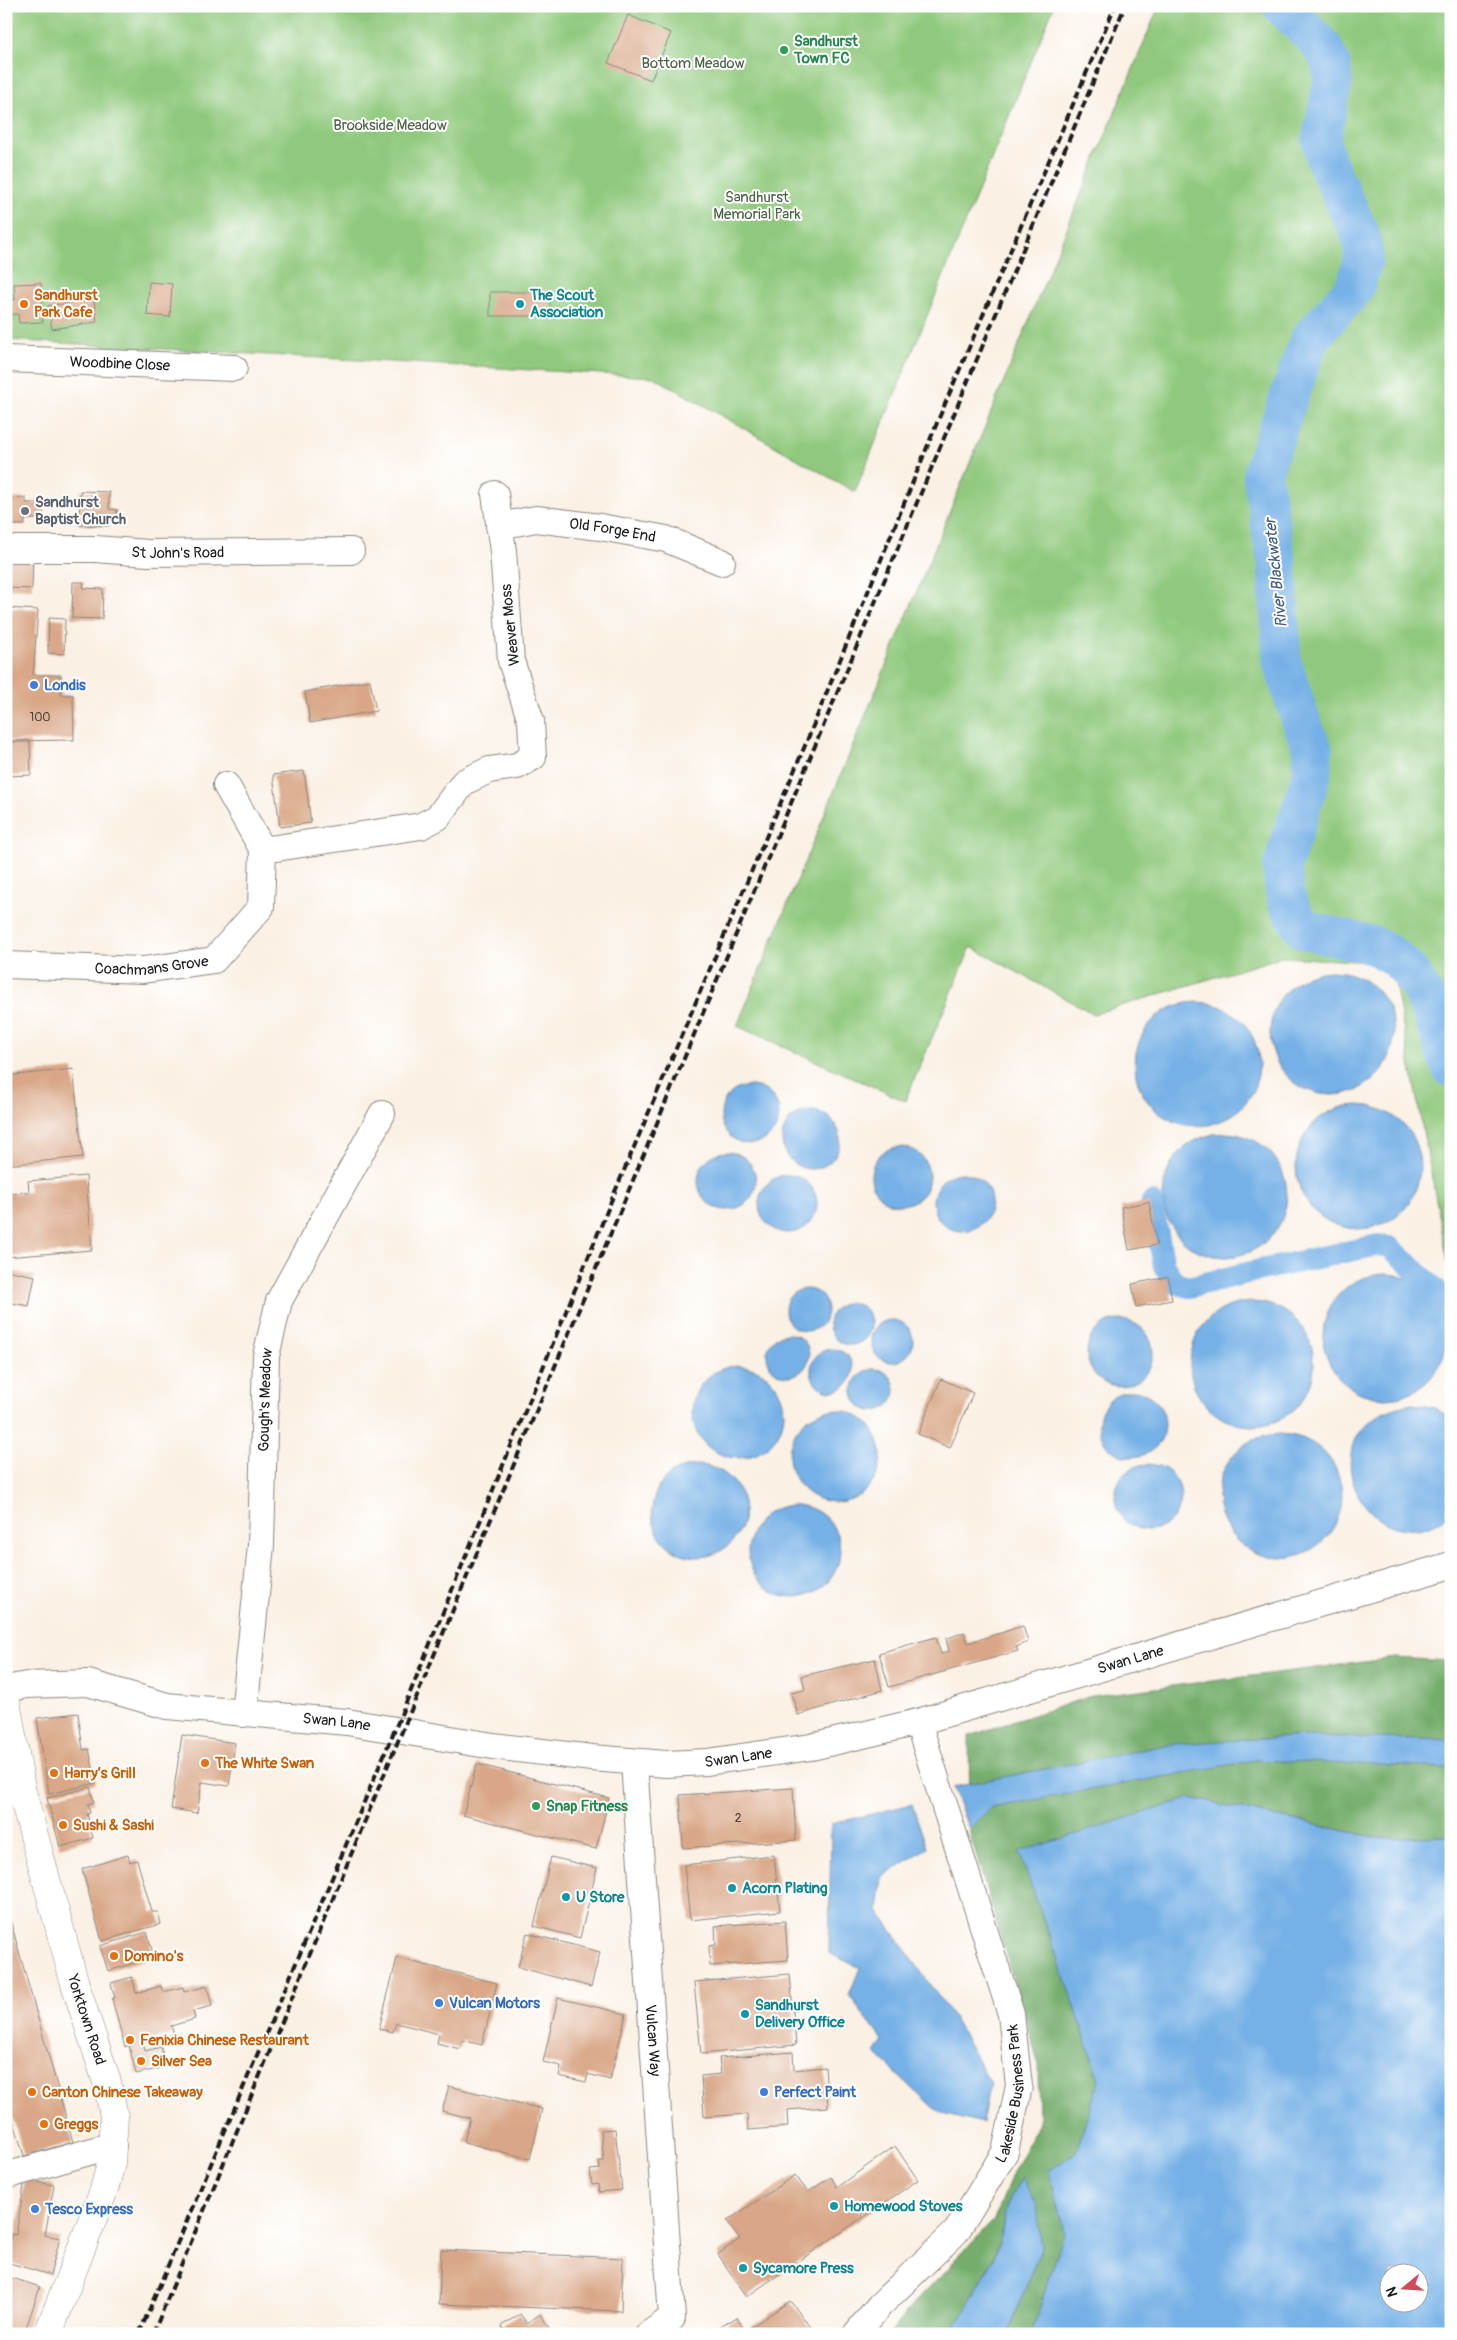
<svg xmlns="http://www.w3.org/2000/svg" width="1457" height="2340" font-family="Pangolin,sans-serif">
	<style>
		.green { fill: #90c97d; stroke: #56724c }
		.forest { fill: #74ad6c; stroke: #486444 }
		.water { fill: #75b0e6; stroke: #486681; fill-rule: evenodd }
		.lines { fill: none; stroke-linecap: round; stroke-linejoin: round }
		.canal { stroke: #75b0e6; stroke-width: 22 }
		.river { stroke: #75b0e6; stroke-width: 39 }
		.building { fill: #d9a787 }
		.minor-casing { stroke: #8b8680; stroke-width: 28 }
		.major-casing { stroke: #8b8680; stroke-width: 29 }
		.minor { stroke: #fff; stroke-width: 26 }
		.major { stroke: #fff; stroke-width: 28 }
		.rail { stroke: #1c1c1c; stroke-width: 4; stroke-dasharray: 8 4; stroke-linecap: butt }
		.leisure-dot { fill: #2e9e5b; stroke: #fff; stroke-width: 2 }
		.food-dot { fill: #e8710a; stroke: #fff; stroke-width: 2 }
		.culture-dot { fill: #0f9aa8; stroke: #fff; stroke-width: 2 }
		.worship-dot { fill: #6b7280; stroke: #fff; stroke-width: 2 }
		.shop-dot { fill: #3f7fe0; stroke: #fff; stroke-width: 2 }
		.labels { text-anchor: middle; stroke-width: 4; stroke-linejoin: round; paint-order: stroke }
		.number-label { font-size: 12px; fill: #4b3f37 }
		.leisure-label { font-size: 15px; font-weight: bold; fill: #27864d; stroke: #fff; text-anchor: start }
		.park-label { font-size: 15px; fill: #4a6143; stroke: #fff }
		.food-label { font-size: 15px; font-weight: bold; fill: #c56008; stroke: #fff; text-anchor: start }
		.culture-label { font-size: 15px; font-weight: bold; fill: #0d838f; stroke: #fff; text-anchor: start }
		.street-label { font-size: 15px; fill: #1c1c1c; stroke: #fff }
		.worship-label { font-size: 15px; font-weight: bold; fill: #5b616d; stroke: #fff; text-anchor: start }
		.shop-label { font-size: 15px; font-weight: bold; fill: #366cbe; stroke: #fff; text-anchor: start }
		.water-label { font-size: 16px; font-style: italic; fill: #445f77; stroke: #fff }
	</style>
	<rect width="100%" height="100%" fill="#fff"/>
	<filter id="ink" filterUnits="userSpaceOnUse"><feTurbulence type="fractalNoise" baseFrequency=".02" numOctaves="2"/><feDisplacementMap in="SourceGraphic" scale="10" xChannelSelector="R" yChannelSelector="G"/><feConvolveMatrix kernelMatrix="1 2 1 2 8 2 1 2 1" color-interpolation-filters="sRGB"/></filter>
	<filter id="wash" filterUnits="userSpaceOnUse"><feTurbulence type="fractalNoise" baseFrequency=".0096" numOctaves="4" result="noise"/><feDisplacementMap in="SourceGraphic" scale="20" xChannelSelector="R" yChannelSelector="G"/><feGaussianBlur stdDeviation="1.12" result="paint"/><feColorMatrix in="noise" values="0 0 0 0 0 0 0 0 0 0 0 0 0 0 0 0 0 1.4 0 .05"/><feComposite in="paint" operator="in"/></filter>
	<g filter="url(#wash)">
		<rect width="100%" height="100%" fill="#faf0e3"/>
		<g class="green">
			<polygon points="6,6 1054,6 855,492 654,377 6,340"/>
			<polygon points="1159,6 1451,6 1451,1278 1391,963 1282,957 1094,1014 971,947 905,1101 737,1026"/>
		</g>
		<polygon class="forest" points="1396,1658 1451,1661 1451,1836 1378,1838 1191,1798 1074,2004 1099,2080 1076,2152 1049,2171 1064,2233 1031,2334 1007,2334 1041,2248 1010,2199 995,2255 961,2318 948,2334 889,2334 915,2302 995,2219 1013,2172 1039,2123 1038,2062 970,1834 969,1736 1091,1696"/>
		<g class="water">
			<circle cx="1332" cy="1033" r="62"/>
			<circle cx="1197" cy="1064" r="62"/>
			<circle cx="750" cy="1115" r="29"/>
			<circle cx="1358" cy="1167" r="62"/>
			<circle cx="811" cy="1140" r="29"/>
			<circle cx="1225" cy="1195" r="62"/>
			<circle cx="900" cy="1176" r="29"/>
			<circle cx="727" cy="1181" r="29"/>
			<circle cx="962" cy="1202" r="29"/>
			<circle cx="788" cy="1204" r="29"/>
			<circle cx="1385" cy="1336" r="62"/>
			<circle cx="806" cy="1310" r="21"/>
			<circle cx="1252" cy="1364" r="62"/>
			<circle cx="850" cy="1324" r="21"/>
			<circle cx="1120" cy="1353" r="33"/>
			<circle cx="892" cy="1341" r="21"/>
			<circle cx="788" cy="1355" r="21"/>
			<circle cx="832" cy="1370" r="21"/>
			<circle cx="738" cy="1412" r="46"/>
			<circle cx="874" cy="1390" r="21"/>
			<circle cx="1132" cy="1424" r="33"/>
			<path d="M1412,1404L1433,1407L1451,1418V1514C1370,1577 1292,1425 1412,1404Z"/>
			<circle cx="835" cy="1456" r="46"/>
			<circle cx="1280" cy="1496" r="62"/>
			<circle cx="1148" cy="1497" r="33"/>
			<circle cx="698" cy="1511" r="46"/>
			<circle cx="794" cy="1551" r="46"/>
			<polygon points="1307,1736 1451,1740 1451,1768 1256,1760 990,1808 969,1830 953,1787 1171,1744"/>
			<path d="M1191,1798L1378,1838L1451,1836V2334H1031L1064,2233L1049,2171L1076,2152L1099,2080L1074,2004L1019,1852ZM1390,2272H1420V2302H1390Z"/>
			<polygon points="912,1804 927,1848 882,1877 878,1911 953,2017 990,2082 982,2123 938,2112 875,2053 883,2040 849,1995 860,1968 829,1953 831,1824"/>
			<polygon points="1023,2177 1037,2206 1041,2248 1007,2334 948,2334 961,2318 995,2255 1010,2199"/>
		</g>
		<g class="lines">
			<polyline class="canal" points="1152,1202 1164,1266 1175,1283 1189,1287 1251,1272 1378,1245 1390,1247 1451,1303"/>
			<path class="river" d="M1282,6L1322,46L1331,64L1333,81L1321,140L1326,161L1361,236L1364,257L1355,287L1309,340L1262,474L1277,564L1282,662L1302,724L1313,749L1312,774L1282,867L1285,895L1289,906L1304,930C1326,935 1349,939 1371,945C1423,962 1434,1023 1451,1068"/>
		</g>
		<g id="blocks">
			<g class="building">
				<polygon points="628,15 671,33 651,80 608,63"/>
				<polygon points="149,282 172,284 170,317 147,315"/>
				<polygon points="41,283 43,322 19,323 18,314 8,315 7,300 15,300 14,284"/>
				<rect x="490" y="292" width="60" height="24"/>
				<polygon points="94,299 97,322 52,329 48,306"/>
				<polygon points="80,491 109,492 109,509 117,510 116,522 109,521 109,526 79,525"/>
				<polygon points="26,498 26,503 43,503 43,519 25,519 25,525 6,525 6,499"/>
				<polygon points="6,551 33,552 32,589 6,588"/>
				<polygon points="73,582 84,582 83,588 103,589 102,619 72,618"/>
				<polygon points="6,608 38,610 33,675 61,675 61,695 73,695 74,740 6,741"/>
				<polygon points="49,618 65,619 64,654 48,653"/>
				<polygon points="370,680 376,711 310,723 305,692"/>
				<polygon points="6,742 30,742 31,775 6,776"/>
				<polygon points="304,771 311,823 280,827 273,775"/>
				<polygon points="73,1069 83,1157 6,1165 6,1076"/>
				<polygon points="86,1176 92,1250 6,1257 6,1224 9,1224 7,1194 29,1192 28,1181"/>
				<polygon points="1149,1202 1157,1245 1129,1250 1121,1207"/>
				<polygon points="6,1270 35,1276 29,1306 6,1302"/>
				<polygon points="1168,1277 1172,1300 1136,1307 1132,1284"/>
				<polygon points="941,1379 973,1393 950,1448 918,1434"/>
				<polygon points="1023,1626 1028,1642 1016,1647 1018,1651 889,1687 879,1653 936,1637 941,1654 949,1651 946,1639 964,1632 968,1643"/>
				<polygon points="875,1659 882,1690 798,1715 791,1693 805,1690 802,1676"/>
				<polygon points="78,1713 83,1750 89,1749 96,1783 49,1794 37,1718"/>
				<polygon points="182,1735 235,1743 229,1786 202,1782 197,1813 171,1809"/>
				<polygon points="477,1764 609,1798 596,1849 463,1815"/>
				<polygon points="90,1787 94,1802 88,1804 90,1813 87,1814 93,1838 60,1847 47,1798"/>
				<polygon points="793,1788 796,1840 683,1848 680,1795"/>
				<polygon points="128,1855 130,1862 137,1860 152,1912 158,1912 161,1924 102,1941 82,1869"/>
				<polygon points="774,1855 780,1911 690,1920 684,1865"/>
				<polygon points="551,1857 597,1868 580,1938 534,1926"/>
				<polygon points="7,1909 73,2142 24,2156 6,2095"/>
				<polygon points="785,1921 788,1960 710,1966 709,1946 716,1945 715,1926"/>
				<polygon points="147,1932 154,1957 108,1971 100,1946"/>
				<polygon points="527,1933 600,1952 591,1987 518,1967"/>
				<polygon points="397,1958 497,1983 482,2045 462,2040 460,2049 437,2043 439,2034 396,2023 393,2032 379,2029"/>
				<polygon points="790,1974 796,2045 701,2054 694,1982"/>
				<polygon points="132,1977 136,1993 161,1986 163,1992 183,1987 184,1992 207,1986 212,2006 193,2011 195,2019 171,2026 174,2034 143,2042 145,2051 161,2047 166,2067 136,2074 129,2045 125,2047 112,1999 115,1998 111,1983"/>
				<polygon points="558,1998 626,2014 610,2080 588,2074 586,2082 559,2076 561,2066 543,2062"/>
				<polygon points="793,2052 794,2070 825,2067 828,2107 787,2110 788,2127 748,2130 747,2114 704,2117 701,2076 721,2074 719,2058"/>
				<polygon points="449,2086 542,2109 530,2159 464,2142 470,2118 442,2111"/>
				<polygon points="615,2129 622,2190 599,2192 598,2184 592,2185 590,2170 600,2169 599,2161 604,2161 601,2130"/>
				<polygon points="895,2146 918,2180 746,2297 718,2254 740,2239 727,2221 795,2175 808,2192 831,2177 837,2187"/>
				<polygon points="25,2180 54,2185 45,2235 60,2238 50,2275 6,2262 12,2234 16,2235"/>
				<polygon points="441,2250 623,2258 621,2311 439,2304"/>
				<polygon points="6,2276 40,2287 24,2334 6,2334"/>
				<polygon points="790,2301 814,2331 810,2334 709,2334 737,2317 745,2331"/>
				<polygon points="520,2314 527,2323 540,2314 553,2334 506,2334 501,2326"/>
			</g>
		</g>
	</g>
	<g filter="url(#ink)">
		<use href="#blocks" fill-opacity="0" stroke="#8b8680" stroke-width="1"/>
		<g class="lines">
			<g class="minor-casing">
				<g id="minor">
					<path id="s1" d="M6,359L234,368"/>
					<path id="s2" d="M499,526L536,519L600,527L666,539L722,562"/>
					<path id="s3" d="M6,549H95L148,553L351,551"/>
					<polyline points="263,850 421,826 438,817 464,782 489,770 517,766 533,757 531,721 511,661 503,551 495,494"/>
					<path id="s4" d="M6,965L143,970L214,960L261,907L263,850L226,785"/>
					<path id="s5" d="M6,1689L27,1685L88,1683L167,1706L347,1722L493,1746L592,1758L666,1764L707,1762L811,1747L918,1722L1451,1565"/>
					<path id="s6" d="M244,1714L261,1545L266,1356L279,1301L382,1114"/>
					<path id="s7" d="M634,1762L672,2318L649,2334"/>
					<polyline points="9,2175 113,2145"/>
					<path id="s8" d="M856,2334L880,2305L956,2232L1005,2152L1019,2086L1011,2014L918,1722"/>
				</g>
			</g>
			<g class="major-casing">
				<g id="major">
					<path id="s9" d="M6,1701L21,1788L75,1984L107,2082L114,2116L111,2163L104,2190L48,2334"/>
				</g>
			</g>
			<use href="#minor" class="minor"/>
			<use href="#major" class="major"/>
			<g class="rail">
				<polyline points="139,2334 398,1722 614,1194 804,748 939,418 1115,6"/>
				<polyline points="153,2334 393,1753 1125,6"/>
			</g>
		</g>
	</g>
	<g class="leisure-dot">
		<circle cx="784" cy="50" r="5"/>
		<circle cx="536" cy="1806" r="5"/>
	</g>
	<g class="food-dot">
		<circle cx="24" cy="304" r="5"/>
		<circle cx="205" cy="1763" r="5"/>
		<circle cx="54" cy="1773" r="5"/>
		<circle cx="63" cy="1825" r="5"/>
		<circle cx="114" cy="1956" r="5"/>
		<circle cx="130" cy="2040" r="5"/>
		<circle cx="141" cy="2061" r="5"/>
		<circle cx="32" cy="2092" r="5"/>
		<circle cx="44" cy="2124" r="5"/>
	</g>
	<g class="culture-dot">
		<circle cx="520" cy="304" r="5"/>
		<circle cx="732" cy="1888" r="5"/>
		<circle cx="566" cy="1897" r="5"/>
		<circle cx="745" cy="2014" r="5"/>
		<circle cx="834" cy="2206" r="5"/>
		<circle cx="743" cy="2268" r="5"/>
	</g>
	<circle class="worship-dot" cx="25" cy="511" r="5"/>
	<g class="shop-dot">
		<circle cx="34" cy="685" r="5"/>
		<circle cx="439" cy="2003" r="5"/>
		<circle cx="764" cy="2092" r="5"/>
		<circle cx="35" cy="2209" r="5"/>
	</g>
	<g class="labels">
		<g class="number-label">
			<text x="40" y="721">100</text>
			<text x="738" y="1822">2</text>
		</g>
		<g class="leisure-label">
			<text x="794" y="46">Sandhurst<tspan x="794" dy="17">Town FC</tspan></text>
			<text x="546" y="1811">Snap Fitness</text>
		</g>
		<g class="park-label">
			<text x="693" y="68">Bottom Meadow</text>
			<text x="390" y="130">Brookside Meadow</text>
			<text x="757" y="202">Sandhurst<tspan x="757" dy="17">Memorial Park</tspan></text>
		</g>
		<g class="food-label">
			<text x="34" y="300">Sandhurst<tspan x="34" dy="17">Park Cafe</tspan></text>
			<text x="215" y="1768">The White Swan</text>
			<text x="64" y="1778">Harry’s Grill</text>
			<text x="73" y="1830">Sushi &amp; Sashi</text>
			<text x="124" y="1961">Domino's</text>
			<text x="140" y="2045">Fenixia Chinese Restaurant</text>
			<text x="151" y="2066">Silver Sea</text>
			<text x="42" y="2097">Canton Chinese Takeaway</text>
			<text x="54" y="2129">Greggs</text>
		</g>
		<g class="culture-label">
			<text x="530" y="300">The Scout<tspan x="530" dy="17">Association</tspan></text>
			<text x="742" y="1893">Acorn Plating</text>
			<text x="576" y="1902">U Store</text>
			<text x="755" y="2010">Sandhurst<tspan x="755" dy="17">Delivery Office</tspan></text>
			<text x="844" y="2211">Homewood Stoves</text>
			<text x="753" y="2273">Sycamore Press</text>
		</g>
		<g class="street-label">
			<text dy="5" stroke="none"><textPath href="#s1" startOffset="114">Woodbine Close</textPath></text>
			<text dy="5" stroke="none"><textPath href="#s2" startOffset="115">Old Forge End</textPath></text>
			<text dy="5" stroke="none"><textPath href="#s3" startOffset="172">St John's Road</textPath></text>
			<text transform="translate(510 625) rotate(-96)" y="5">Weaver Moss</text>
			<text dy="5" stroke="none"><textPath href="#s4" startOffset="146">Coachmans Grove</textPath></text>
			<text dy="5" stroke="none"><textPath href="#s6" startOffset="315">Gough's Meadow</textPath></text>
			<text dy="5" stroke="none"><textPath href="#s5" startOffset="1145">Swan Lane</textPath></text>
			<text dy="5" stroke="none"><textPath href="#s5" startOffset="335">Swan Lane</textPath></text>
			<text dy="5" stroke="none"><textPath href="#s5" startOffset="740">Swan Lane</textPath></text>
			<text dy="5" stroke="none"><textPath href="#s9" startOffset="329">Yorktown Road</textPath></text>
			<text dy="5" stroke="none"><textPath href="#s7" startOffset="279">Vulcan Way</textPath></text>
			<text dy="5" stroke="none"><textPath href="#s8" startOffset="296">Lakeside Business Park</textPath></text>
		</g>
		<g class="worship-label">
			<text x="35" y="507">Sandhurst<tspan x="35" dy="17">Baptist Church</tspan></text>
		</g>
		<g class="shop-label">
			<text x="44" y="690">Londis</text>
			<text x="449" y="2008">Vulcan Motors</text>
			<text x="774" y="2097">Perfect Paint</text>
			<text x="45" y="2214">Tesco Express</text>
		</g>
		<g class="water-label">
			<text transform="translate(1275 573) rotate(-96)" y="6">River Blackwater</text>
		</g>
	</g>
	<rect width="1457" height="2340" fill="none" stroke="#fff" stroke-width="25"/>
	<g transform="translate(1404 2288) rotate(252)"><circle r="24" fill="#ffffff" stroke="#a4a4a4"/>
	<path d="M0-4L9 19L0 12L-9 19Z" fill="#d1495b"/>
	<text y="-8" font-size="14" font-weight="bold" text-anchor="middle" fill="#1c1c1c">N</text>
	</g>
</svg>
